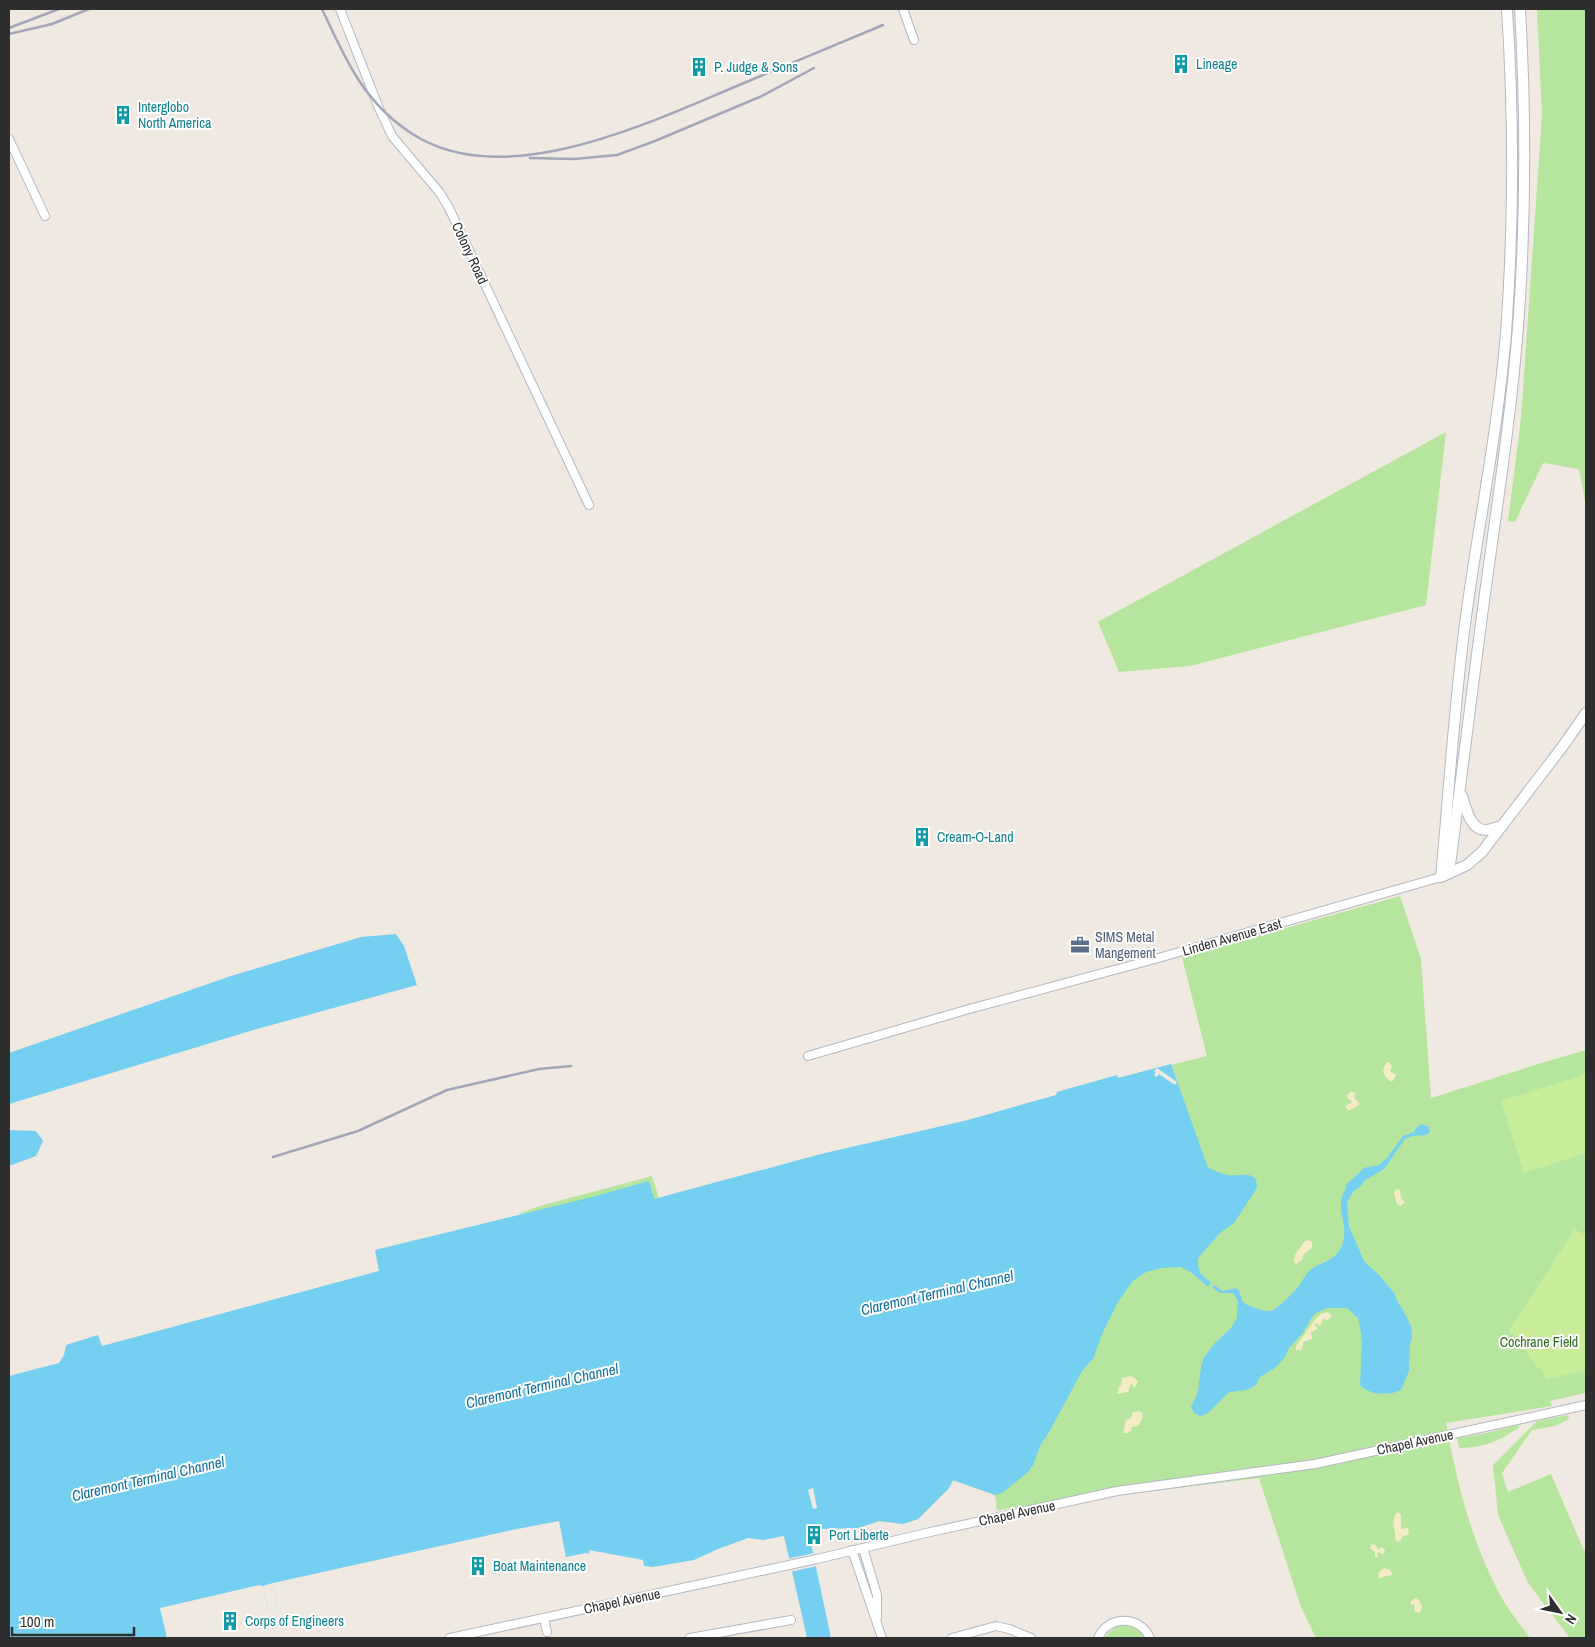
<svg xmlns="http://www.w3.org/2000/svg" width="1595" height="1647" font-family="'Archivo Narrow',sans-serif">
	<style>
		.green { fill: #b6e59e }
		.sand { fill: #f3ecc5 }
		.pitch { fill: #c9ec9a }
		.water { fill: #75cff0 }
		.pier { fill: #efe9e1 }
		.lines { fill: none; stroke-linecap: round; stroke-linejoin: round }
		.street-casing { stroke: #b4b7c1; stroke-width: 10 }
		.secondary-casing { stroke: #b4b7c1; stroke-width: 12 }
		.street { stroke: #fff; stroke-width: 8 }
		.secondary { stroke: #fff; stroke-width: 10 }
		.rail { stroke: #a3a6b8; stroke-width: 2.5 }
		.labels { text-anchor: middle; stroke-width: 4; stroke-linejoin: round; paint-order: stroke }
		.culture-label { font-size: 14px; fill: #0d838f; stroke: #fff; text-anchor: start }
		.street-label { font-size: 14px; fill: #2e2e2e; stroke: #fff }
		.service-label { font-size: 14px; fill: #4e5e75; stroke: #fff; text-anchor: start }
		.park-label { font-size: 14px; fill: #2c6e1b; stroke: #fff }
		.water-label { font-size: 15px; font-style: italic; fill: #0d6fa3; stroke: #fff }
	</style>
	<rect width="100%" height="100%" fill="#efe9e1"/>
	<g class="green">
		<polygon points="1537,9 1586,9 1586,507 1579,469 1543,463 1515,522 1508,521 1521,418 1542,116"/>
		<polygon points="1446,432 1426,605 1190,666 1119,672 1098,622"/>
		<path d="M1400,896L1421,959L1431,1098L1548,1061L1586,1050V1393L1550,1401L1552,1406L1446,1423C1457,1482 1470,1537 1498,1591C1506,1607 1519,1623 1530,1638H1316L1301,1607L1259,1478L997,1510L995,1495L953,1480L949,1488L918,1519L903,1524L879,1521L859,1528L1118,1078L1207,1056L1182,957Z"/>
		<polygon points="652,1176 659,1198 517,1214 540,1206"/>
		<polygon points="1568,1415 1569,1419 1555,1426 1532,1430 1502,1473 1508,1492 1551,1474 1582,1546 1586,1553 1586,1638 1570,1638 1528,1583 1498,1515 1493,1465 1537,1421"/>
		<path d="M1519,1425V1428C1495,1442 1487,1447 1459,1448L1457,1437C1479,1437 1498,1429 1519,1425Z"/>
		<polygon points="1128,1624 1140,1631 1145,1638 1104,1638 1117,1625"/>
	</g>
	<g class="sand">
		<polygon points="1389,1062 1392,1066 1390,1071 1396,1075 1392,1082 1386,1078 1383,1071 1386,1063"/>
		<polygon points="1351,1092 1356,1093 1354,1098 1359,1102 1359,1105 1348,1111 1345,1106 1353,1102 1347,1098 1348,1094"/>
		<polygon points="1396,1189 1400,1190 1401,1198 1405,1202 1401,1206 1397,1204 1394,1194"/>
		<polygon points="1308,1240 1312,1242 1312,1248 1304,1254 1302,1260 1296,1264 1294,1262 1295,1255 1305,1241"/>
		<polygon points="1328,1312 1331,1315 1331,1318 1327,1320 1323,1319 1320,1326 1316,1323 1315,1325 1318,1329 1311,1332 1312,1339 1303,1342 1303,1346 1301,1350 1296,1350 1296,1346 1316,1318 1321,1314"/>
		<polygon points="1131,1376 1138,1381 1136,1386 1133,1388 1133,1385 1131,1384 1128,1392 1117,1394 1117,1393 1119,1390 1118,1388 1121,1385 1122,1378"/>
		<polygon points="1140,1411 1142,1413 1143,1418 1138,1426 1132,1427 1131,1431 1127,1433 1123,1433 1126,1420 1131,1418 1133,1412"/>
		<path d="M1397,1512L1401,1514V1529L1408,1528L1409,1531L1408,1535L1403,1536L1400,1541L1398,1542L1395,1540C1396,1530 1390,1521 1397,1512Z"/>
		<polygon points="1371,1544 1376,1545 1378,1550 1381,1547 1383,1548 1385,1550 1383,1555 1379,1552 1377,1554 1378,1557 1375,1558 1375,1552 1370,1548"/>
		<polygon points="1384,1568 1390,1570 1393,1575 1386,1576 1379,1579 1378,1573"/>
		<polygon points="1415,1598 1419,1600 1422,1606 1421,1611 1419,1613 1414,1611 1415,1605 1410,1604 1411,1601"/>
	</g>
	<g class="pitch">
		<polygon points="1586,1074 1586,1153 1524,1173 1501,1101"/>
		<polygon points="1575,1229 1586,1236 1586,1370 1547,1379 1539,1368 1536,1369 1535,1364 1509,1330"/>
	</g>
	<g class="water">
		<polygon points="396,934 404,946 417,985 257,1029 9,1104 9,1053 231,976 361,937"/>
		<path d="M1171,1064L1208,1168C1214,1170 1221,1174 1228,1175C1238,1177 1247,1171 1256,1179L1257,1188L1234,1223L1220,1233L1198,1258C1198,1272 1199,1274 1211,1282L1208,1287L1192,1273L1181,1267L1162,1268L1146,1272L1132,1282L1118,1302L1103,1332L1093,1359L1082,1371L1048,1434L1041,1444L1033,1465L1027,1473L1002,1493L995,1495L953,1480L949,1488L918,1519L903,1524L879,1521L859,1528L823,1529L809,1534L831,1638H807L784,1536L763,1540L748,1538L718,1549L694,1560L653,1567L636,1565L586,1553L566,1557L559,1521L512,1530L273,1583L278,1607L268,1609L263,1586L259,1585L160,1608L167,1638H9V1376L59,1363L64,1355L66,1345L98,1335L102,1346L379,1271L375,1250L592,1197L649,1181L654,1199L821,1154L968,1120L1056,1095L1057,1092L1117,1075L1118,1078Z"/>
		<path d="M1422,1124L1429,1127L1430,1132L1426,1135L1412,1136L1405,1139L1384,1169L1364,1181L1362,1185L1352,1193L1347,1203L1349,1226L1364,1261L1379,1275L1395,1294L1397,1301L1403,1310L1411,1326L1412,1336L1410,1345L1409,1371L1401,1390C1390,1396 1367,1395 1360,1385L1362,1343L1360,1327L1358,1318L1347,1308H1327L1314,1314L1302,1334L1289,1348L1285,1357L1275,1368L1260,1377L1256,1385L1251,1388L1247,1390L1229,1392L1208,1413L1200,1416L1194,1413L1191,1407L1198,1392L1201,1367L1204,1357L1215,1343L1231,1328L1237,1318L1238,1301L1233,1293H1220L1212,1287L1214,1285L1223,1291C1237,1288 1238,1285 1242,1301C1246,1305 1250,1306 1255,1308C1260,1309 1265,1312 1270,1311C1277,1310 1294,1292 1299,1286C1302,1281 1306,1274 1310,1270C1323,1261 1336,1261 1342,1245C1350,1226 1333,1205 1346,1189V1185L1364,1168L1379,1165L1386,1159L1403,1136L1414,1132L1416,1128Z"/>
		<polygon points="9,1130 36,1131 43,1141 36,1156 9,1166"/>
	</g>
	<g class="pier">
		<polygon points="1157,1068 1177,1082 1175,1085 1159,1074 1157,1077 1154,1075 1156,1072 1154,1071"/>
		<polygon points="813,1488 817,1508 813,1509 808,1490"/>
		<polygon points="589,1550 643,1560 644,1566 643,1568 636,1567 590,1556"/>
		<polygon points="814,1553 817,1566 790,1572 787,1559"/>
		<polygon points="273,1583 278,1607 268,1609 263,1586"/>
	</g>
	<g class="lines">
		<g class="street-casing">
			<g id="street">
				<polyline points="340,9 378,106 392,136 440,193 449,208 589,505"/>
				<polyline points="903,9 914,40"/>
				<polyline points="9,139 45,216"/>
				<polyline points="808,1056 969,1009 1155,959 1441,877"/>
				<polyline points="863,1548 877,1595 877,1618"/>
				<polyline points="852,1550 882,1638"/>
				<polyline points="544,1618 547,1632"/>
				<polyline points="450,1638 817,1559 926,1533 1117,1491 1315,1464 1586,1405"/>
				<polyline points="690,1638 791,1620"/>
				<polyline points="952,1638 996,1626 1009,1629 1031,1638"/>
				<path d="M1098,1638C1108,1615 1140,1615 1150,1638"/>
			</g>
		</g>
		<g class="secondary-casing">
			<g id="secondary">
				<path d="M1507,9C1514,117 1514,225 1506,333C1498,431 1478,526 1465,624C1454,708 1449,792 1441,877L1467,865L1482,852L1563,746L1586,713"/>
				<path d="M1462,796C1466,808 1470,830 1486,830C1491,830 1497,827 1502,826"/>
				<path d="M1449,873C1460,792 1469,712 1480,631C1493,530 1510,429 1518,327C1526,221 1526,115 1520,9"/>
			</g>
		</g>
		<use href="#street" class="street"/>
		<use href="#secondary" class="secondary"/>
		<g class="rail">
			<path d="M322,9C345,58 363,102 411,133C501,193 644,125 732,88C782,67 832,46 883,25"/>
			<polyline points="9,28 59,9"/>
			<polyline points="9,34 52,24 89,9"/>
			<polyline points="530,158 574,159 617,155 655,141 762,96 814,68"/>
			<polyline points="273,1157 358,1131 447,1090 539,1069 571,1066"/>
		</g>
	</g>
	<defs>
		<g id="building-bare" transform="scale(1.5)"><path d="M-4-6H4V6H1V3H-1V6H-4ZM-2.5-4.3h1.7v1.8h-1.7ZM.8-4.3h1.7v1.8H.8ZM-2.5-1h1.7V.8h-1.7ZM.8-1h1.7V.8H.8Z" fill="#0f9aa8" stroke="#fff" stroke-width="2.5" paint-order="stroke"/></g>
		<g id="office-bare" transform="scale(1.5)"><path d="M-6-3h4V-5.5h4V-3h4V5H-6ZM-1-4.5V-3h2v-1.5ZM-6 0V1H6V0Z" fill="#5c6f8a" stroke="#fff" stroke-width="2.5" paint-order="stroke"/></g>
	</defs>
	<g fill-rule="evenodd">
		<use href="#building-bare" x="1181" y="64"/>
		<use href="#building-bare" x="699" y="67"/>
		<use href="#building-bare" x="123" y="115"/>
		<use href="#building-bare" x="922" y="837"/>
		<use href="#office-bare" x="1080" y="945"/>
		<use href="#building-bare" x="814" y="1535"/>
		<use href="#building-bare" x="478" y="1566"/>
		<use href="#building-bare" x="230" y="1621"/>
	</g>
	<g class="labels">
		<g class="culture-label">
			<text x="1196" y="69">Lineage</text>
			<text x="714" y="72">P. Judge &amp; Sons</text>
			<text x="138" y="112">Interglobo<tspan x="138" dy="16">North America</tspan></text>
			<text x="937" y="842">Cream-O-Land</text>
			<text x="829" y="1540">Port Liberte</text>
			<text x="493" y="1571">Boat Maintenance</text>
			<text x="245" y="1626">Corps of Engineers</text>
		</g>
		<g class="street-label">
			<text transform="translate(470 253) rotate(65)" y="5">Colony Road</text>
			<text transform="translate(1232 937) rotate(-16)" y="5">Linden Avenue East</text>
			<text transform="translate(1415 1442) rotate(-12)" y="5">Chapel Avenue</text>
			<text transform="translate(1017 1513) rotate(-12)" y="5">Chapel Avenue</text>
			<text transform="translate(622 1601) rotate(-12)" y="5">Chapel Avenue</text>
		</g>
		<g class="service-label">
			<text x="1095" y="942">SIMS Metal<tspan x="1095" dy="16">Mangement</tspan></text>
		</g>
		<g class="park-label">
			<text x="1539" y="1347">Cochrane Field</text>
		</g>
		<g class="water-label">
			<text transform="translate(937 1293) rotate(-13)" y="5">Claremont Terminal Channel</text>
			<text transform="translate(542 1386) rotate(-13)" y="5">Claremont Terminal Channel</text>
			<text transform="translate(148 1479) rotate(-13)" y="5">Claremont Terminal Channel</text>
		</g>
	</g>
	<rect width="1595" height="1647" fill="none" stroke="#2e2e2e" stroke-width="20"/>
	<g transform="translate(1560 1612) rotate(123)" stroke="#ffffff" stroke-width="4" paint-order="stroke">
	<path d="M0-4L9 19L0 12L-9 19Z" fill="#2e2e2e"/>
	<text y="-8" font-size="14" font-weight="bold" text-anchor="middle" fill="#2e2e2e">N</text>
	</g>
	<path d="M12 1627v8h122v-8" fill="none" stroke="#2e2e2e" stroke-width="2.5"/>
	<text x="20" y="1627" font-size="15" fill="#2e2e2e" stroke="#ffffff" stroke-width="4" paint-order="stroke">100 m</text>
</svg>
